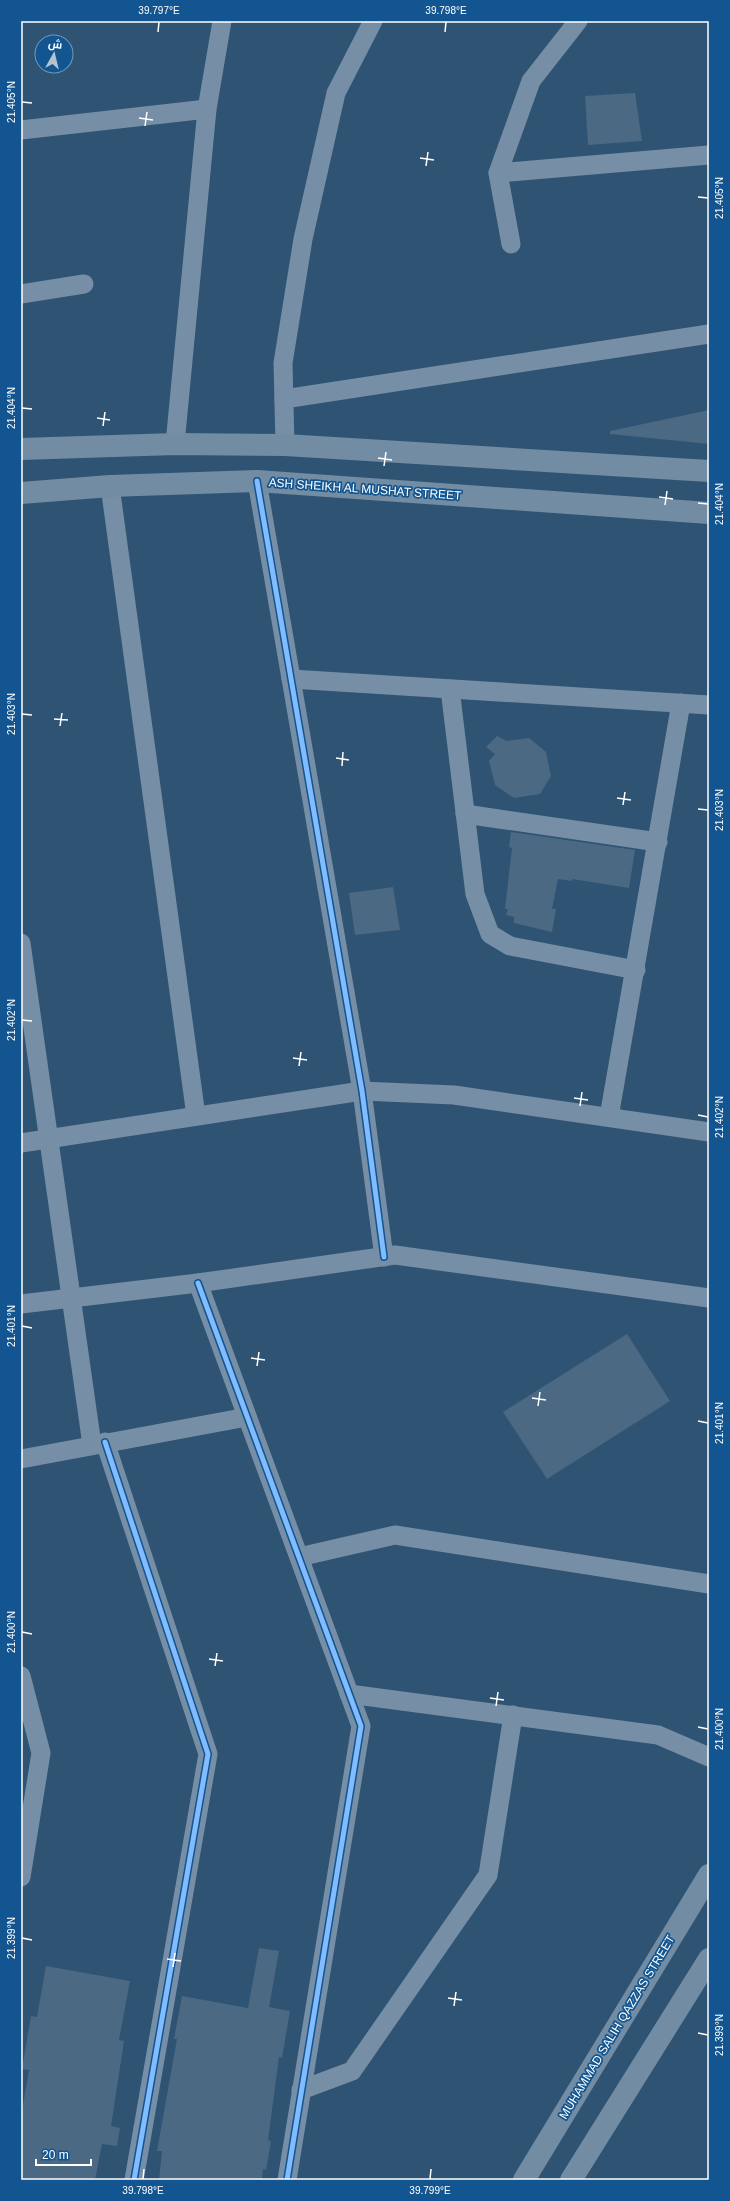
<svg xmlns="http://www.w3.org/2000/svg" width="730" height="2201" font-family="Arial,Cairo,sans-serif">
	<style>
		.building { fill: #4c6983 }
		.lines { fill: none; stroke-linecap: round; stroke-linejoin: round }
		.street { stroke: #768fa6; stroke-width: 19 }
		.secondary { stroke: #728ca3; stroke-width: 22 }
		.cycleway-casing { stroke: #125590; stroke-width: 8 }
		.cycleway { stroke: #80bcff; stroke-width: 5 }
		.ticks { fill: none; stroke: #fff; stroke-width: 1.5 }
		.labels { text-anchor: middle; stroke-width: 3.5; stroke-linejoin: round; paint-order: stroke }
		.street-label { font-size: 12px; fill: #fff; stroke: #125590 }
		.neatline { fill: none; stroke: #fff; stroke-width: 1.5 }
		.ticks-label { font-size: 10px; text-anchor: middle; fill: #fff }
	</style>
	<rect width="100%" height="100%" fill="#2f5373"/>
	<g class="building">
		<polygon points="635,93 642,141 588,145 585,96"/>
		<polygon points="709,410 709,444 610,434 610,431"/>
		<polygon points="497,736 507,741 529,738 546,752 551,776 540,794 514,798 495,785 489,761 495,754 486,747"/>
		<polygon points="511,832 635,850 629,888 572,879 572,881 558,879 552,909 556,909 552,932 514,923 514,917 506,915 508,909 505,909 512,848 509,847"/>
		<polygon points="393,887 400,930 355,935 349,893"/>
		<polygon points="627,1334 670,1401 547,1479 503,1412"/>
		<polygon points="259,1948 279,1951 269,2007 290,2011 282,2058 279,2057 268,2140 271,2141 266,2170 263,2169 262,2180 159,2180 162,2151 157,2151 177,2039 174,2039 182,1996 248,2008"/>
		<polygon points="46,1966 130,1981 119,2040 124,2041 111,2126 120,2128 117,2146 102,2144 95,2180 21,2180 21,2117 29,2070 22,2069 31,2016 37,2017"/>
	</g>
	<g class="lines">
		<g class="street">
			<polyline points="21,130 207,109"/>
			<polyline points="498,173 709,155"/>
			<polyline points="511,244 498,173 531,81 578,21"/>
			<polyline points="21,294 84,284"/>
			<polyline points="284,399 709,334"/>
			<polyline points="175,444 207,109 222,21"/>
			<polyline points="285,445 283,363 303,239 336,93 373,21"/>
			<polyline points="257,481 362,1091 384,1257"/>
			<polyline points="110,486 196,1116"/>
			<polyline points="291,679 709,705"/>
			<polyline points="450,689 475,894 490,934 510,946 636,970"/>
			<polyline points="465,814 658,842"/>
			<polyline points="21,943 92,1445"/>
			<polyline points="609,1117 681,703"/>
			<polyline points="21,1143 362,1091 454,1095 709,1132"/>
			<polyline points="198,1283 361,1726 287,2180"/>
			<polyline points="21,1304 198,1283 395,1255 709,1298"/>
			<polyline points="105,1442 208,1754 134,2180"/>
			<polyline points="21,1459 247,1417"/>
			<polyline points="299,1557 395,1535 709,1584"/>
			<polyline points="21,1676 41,1753 21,1877"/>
			<polyline points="349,1694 658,1735 709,1757"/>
			<polyline points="301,2090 352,2071 488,1875 513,1715"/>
		</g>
		<g class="secondary">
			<polyline points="21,449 175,444 285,445 709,471"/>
			<polyline points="21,493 110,486 257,481 709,513"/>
			<polyline points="524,2180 709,1875"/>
			<polyline points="571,2180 709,1959"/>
		</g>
		<g class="cycleway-casing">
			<g id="cycleway">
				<polyline points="257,481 362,1091 384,1257"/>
				<polyline points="198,1283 361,1726 287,2180"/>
				<polyline points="105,1442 208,1754 134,2180"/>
			</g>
		</g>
		<use href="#cycleway" class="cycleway"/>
	</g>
	<path class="ticks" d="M158,32L159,22M445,32L446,22M22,102L32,103M139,118L153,120M145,126L147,112M420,158L434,160M426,166L428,152M698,197L708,198M22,408L32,409M97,418L110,420M103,426L105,412M378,458L392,460M384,466L386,452M659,497L673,499M698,503L708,504M665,505L667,491M22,714L32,715M54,719L68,720M60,726L62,713M336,758L349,760M342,766L343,752M617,798L631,800M623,805L625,792M698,809L708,810M22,1020L32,1021M293,1058L307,1060M299,1066L301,1052M574,1098L588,1100M580,1106L582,1092M698,1115L708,1117M22,1326L32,1328M251,1358L265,1360M257,1366L259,1352M532,1398L546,1400M538,1406L540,1392M698,1421L708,1423M22,1632L32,1634M209,1659L223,1661M215,1666L217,1653M490,1698L504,1700M496,1706L498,1692M698,1727L708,1729M22,1938L32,1940M167,1959L181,1961M173,1967L175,1953M448,1998L462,2000M454,2006L456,1992M698,2033L708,2035M143,2179L144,2169M430,2179L431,2169"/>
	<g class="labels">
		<g class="street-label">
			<text transform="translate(365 489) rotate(4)" y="4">ASH SHEIKH AL MUSHAT STREET</text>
			<text transform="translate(617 2027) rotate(-59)" y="4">MUHAMMAD SALIH QAZZAS STREET</text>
		</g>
	</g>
	<rect width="730" height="2201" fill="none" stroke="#125590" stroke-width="44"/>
	<g transform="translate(54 54) rotate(8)"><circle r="19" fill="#125590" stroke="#7199bc"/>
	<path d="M0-3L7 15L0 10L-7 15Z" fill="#b6c3ce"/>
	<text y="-6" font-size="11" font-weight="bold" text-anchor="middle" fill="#ffffff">ش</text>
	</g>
	<path d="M36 2159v6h55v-6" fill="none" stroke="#ffffff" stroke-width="2"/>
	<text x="42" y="2159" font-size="12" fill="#ffffff" stroke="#125590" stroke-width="3" paint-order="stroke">20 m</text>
	<rect x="22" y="22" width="686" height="2157" class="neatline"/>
	<g class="ticks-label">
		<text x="159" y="14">39.797°E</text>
		<text x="446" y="14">39.798°E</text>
		<text transform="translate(11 102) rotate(-90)" y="4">21.405°N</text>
		<text transform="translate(719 198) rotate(-90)" y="4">21.405°N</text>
		<text transform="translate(11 408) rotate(-90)" y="4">21.404°N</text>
		<text transform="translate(719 504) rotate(-90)" y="4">21.404°N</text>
		<text transform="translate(11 714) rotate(-90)" y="4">21.403°N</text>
		<text transform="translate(719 810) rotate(-90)" y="4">21.403°N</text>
		<text transform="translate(11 1020) rotate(-90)" y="4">21.402°N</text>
		<text transform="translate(719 1117) rotate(-90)" y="4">21.402°N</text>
		<text transform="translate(11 1326) rotate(-90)" y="4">21.401°N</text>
		<text transform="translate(719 1423) rotate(-90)" y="4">21.401°N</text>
		<text transform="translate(11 1632) rotate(-90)" y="4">21.400°N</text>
		<text transform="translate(719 1729) rotate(-90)" y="4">21.400°N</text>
		<text transform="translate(11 1938) rotate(-90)" y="4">21.399°N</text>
		<text transform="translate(719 2035) rotate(-90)" y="4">21.399°N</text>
		<text x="143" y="2194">39.798°E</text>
		<text x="430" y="2194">39.799°E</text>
	</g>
</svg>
